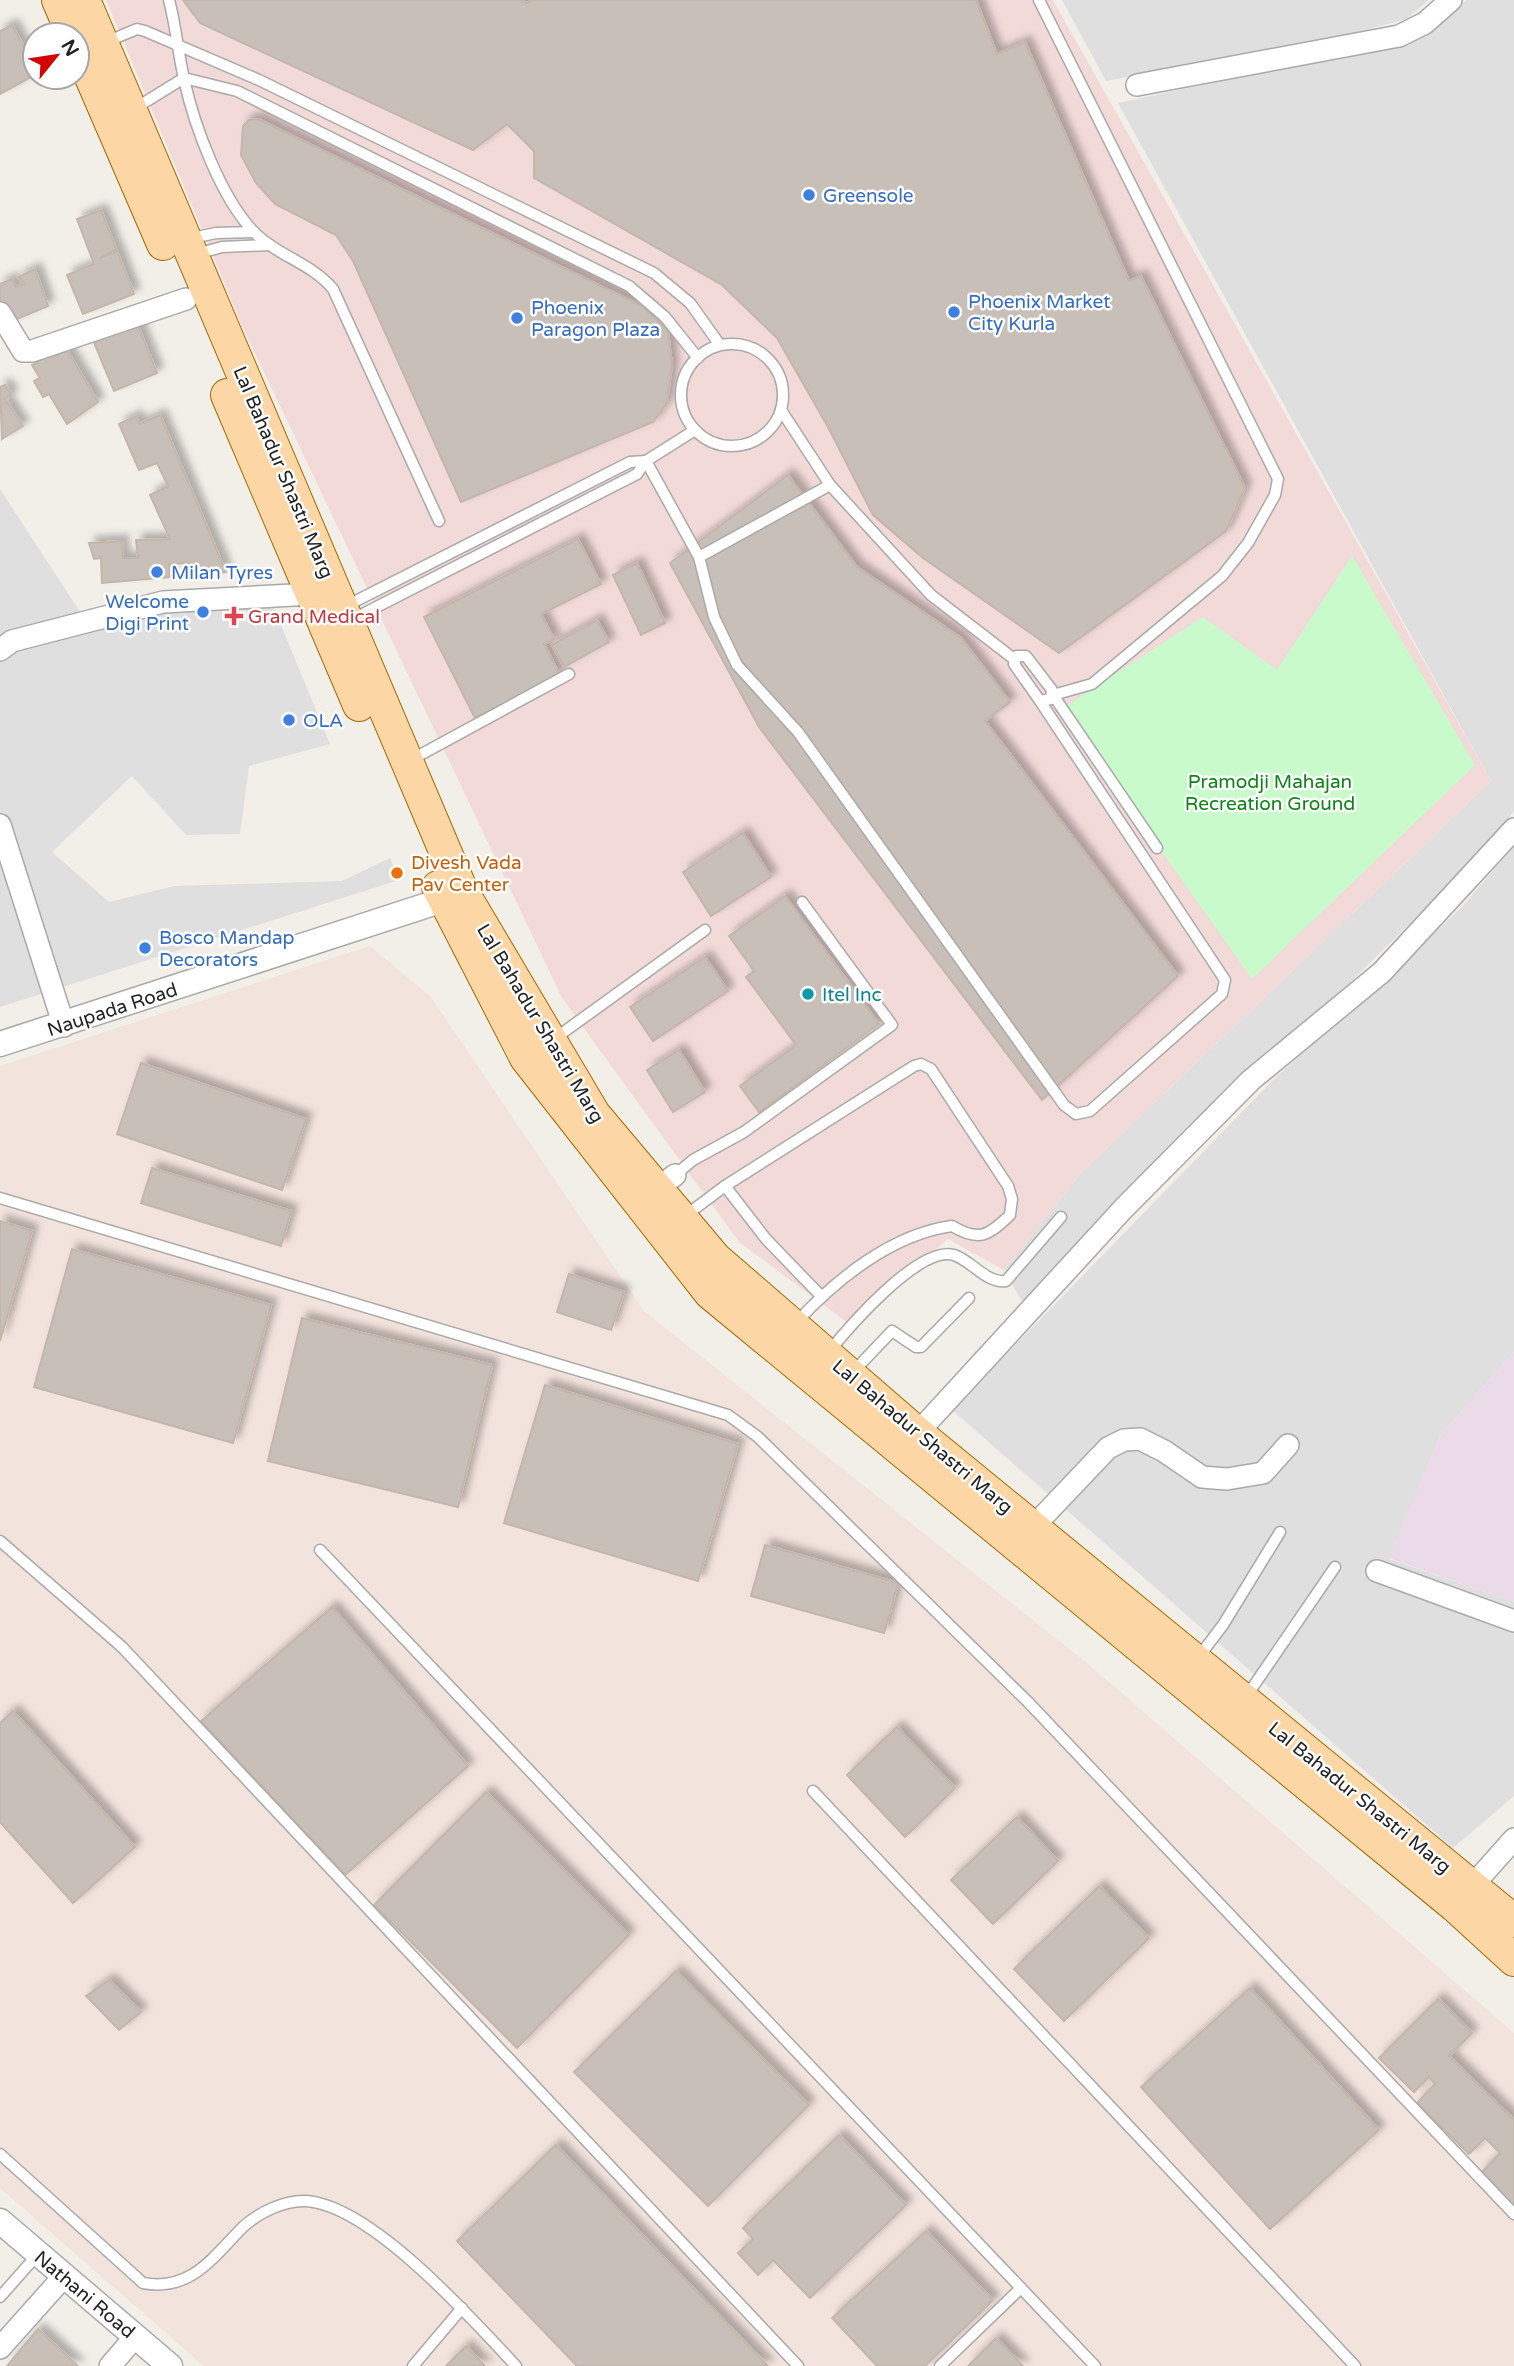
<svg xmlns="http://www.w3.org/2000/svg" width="1514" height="2366" font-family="'Varela Round',sans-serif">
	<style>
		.residential { fill: #e0dfdf }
		.commercial { fill: #f2dad9 }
		.industrial { fill: #ebdbe8 }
		.military { fill: #f3e3dd }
		.park { fill: #c8facc }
		.building { fill: #c7bfb8; stroke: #c4b6ab; stroke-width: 2; filter: url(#shadow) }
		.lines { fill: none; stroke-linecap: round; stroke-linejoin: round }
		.service-casing { stroke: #a9a9a9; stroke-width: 13 }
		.minor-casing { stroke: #a9a9a9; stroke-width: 24 }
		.tertiary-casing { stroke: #a9a9a9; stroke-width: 27 }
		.primary-casing { stroke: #a06b00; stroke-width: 34 }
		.service { stroke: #fff; stroke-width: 10 }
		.minor { stroke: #fff; stroke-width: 21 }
		.tertiary { stroke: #fff; stroke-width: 24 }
		.primary { stroke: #fcd6a4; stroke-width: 32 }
		.shop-dot { fill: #3f7fe0; stroke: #fff; stroke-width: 2.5 }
		.health-dot { fill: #e0444e; stroke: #fff; stroke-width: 2.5 }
		.food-dot { fill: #e8710a; stroke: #fff; stroke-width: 2.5 }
		.culture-dot { fill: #0f9aa8; stroke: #fff; stroke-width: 2.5 }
		.labels { text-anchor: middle; stroke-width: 5; stroke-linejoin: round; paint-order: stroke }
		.shop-label { font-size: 19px; fill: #366cbe; stroke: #fff; text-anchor: start }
		.street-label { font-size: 19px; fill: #222; stroke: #fff }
		.health-label { font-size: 19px; fill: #be3a42; stroke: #fff; text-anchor: start }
		.park-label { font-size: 19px; fill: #0c8416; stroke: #fff }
		.food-label { font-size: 19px; fill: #c56008; stroke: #fff; text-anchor: start }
		.culture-label { font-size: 19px; fill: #0d838f; stroke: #fff; text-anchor: start }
	</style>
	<defs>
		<filter id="shadow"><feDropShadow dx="6" dy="-6" stdDeviation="3.5" flood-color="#0004"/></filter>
	</defs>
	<rect width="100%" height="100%" fill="#f2efe9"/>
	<g class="residential">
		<polygon points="1062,0 1429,0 1406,19 1336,38 1106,81"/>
		<polygon points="1467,0 1514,0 1514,811 1482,852 1024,1305 1004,1270 1081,1173 1491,781 1118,103 1410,41"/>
		<polygon points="0,489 82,615 271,601 330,744 249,766 240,834 186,835 132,776 52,852 109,902 175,886 342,881 390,858 399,880 0,1007"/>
		<polygon points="1514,846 1514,1352 1441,1434 1389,1559 1514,1602 1514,1796 1453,1848 952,1410 1274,1079 1460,909"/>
	</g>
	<polygon class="commercial" points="106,0 1053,0 1491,781 1081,1173 1004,1270 948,1239 848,1323 739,1242 562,998 243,328"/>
	<polygon class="industrial" points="1514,1352 1514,1602 1388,1558 1441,1434"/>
	<polygon class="military" points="370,946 430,996 644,1311 1087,1663 1514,2033 1514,2366 204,2366 0,2188 0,1066"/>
	<polygon class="park" points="1352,556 1475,765 1252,979 1061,709 1203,617 1277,670"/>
	<g class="building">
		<polygon points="183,0 521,0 527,3 533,0 976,0 997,54 1025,42 1129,281 1141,276 1245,488 1226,531 1059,653 923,558 873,515 828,427 777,338 722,285 534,178 534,151 507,124 473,150 200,23"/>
		<polygon points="12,25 35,67 35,75 0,94 0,31"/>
		<polygon points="258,119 642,306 668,331 672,365 667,403 653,422 461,502 353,261 336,235 275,204 256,183 241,155 243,126 249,120"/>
		<polygon points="101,210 116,249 100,258 117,251 134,294 83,314 67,275 94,264 77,219"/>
		<polygon points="35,269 48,306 10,322 0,301 0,284 12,279 16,287 24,283 18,277"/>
		<polygon points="137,323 157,373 114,391 93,340"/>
		<polygon points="67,350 98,402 67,424 49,394 43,397 34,381 40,378 32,365 53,352 56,356"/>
		<polygon points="5,385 12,395 5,399 23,426 2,439 0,387"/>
		<polygon points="160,415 226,572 191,575 190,563 169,564 170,577 102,583 101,558 94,559 89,543 122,541 123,558 138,558 136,540 170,539 150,495 168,486 157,463 139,470 119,424 136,416 139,424"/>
		<polygon points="788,475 857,567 961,638 1010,702 985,721 1178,976 1042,1100 759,727 670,563"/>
		<polygon points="578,539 601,584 541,614 554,639 544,644 560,675 475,718 424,617"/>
		<polygon points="637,563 665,623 641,635 613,575"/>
		<polygon points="597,620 609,642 564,667 552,645"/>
		<polygon points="743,833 771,877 711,916 683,872"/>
		<polygon points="785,896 879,1024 759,1112 740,1086 796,1045 746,977 754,971 729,936"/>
		<polygon points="705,957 728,991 653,1041 630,1007"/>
		<polygon points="679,1050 705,1092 673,1112 647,1070"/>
		<polygon points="141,1063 306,1119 282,1190 117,1134"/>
		<polygon points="152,1168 291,1211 281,1246 141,1203"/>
		<polygon points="0,1221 32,1231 0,1341"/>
		<polygon points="72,1249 271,1305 233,1443 34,1387"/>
		<polygon points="569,1274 624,1292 611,1330 557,1312"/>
		<polygon points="302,1318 492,1365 458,1507 268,1461"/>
		<polygon points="545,1385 738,1444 698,1581 504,1523"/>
		<polygon points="765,1545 898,1583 884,1633 751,1596"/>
		<polygon points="332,1607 468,1766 345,1875 201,1721"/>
		<polygon points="13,1711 135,1847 73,1903 0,1822 0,1723"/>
		<polygon points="897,1727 955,1788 905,1837 847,1775"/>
		<polygon points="486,1792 629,1935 517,2048 374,1905"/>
		<polygon points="1017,1817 1058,1861 993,1924 951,1880"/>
		<polygon points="1099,1886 1149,1938 1064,2021 1014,1969"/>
		<polygon points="676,1971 809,2105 708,2206 574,2072"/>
		<polygon points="109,1980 141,2012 119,2030 86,1996"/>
		<polygon points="1250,1988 1379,2130 1270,2229 1141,2087"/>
		<polygon points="1438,1999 1472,2033 1449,2056 1514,2120 1514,2207 1480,2174 1500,2153 1485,2138 1469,2154 1417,2103 1435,2084 1429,2077 1414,2092 1379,2058"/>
		<polygon points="839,2135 906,2205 810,2298 773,2260 758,2275 738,2253 753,2239 743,2228"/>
		<polygon points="556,2145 768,2366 577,2366 457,2241"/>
		<polygon points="926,2231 993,2300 925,2366 877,2366 832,2318"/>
		<polygon points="38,2329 78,2366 7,2366"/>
		<polygon points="996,2338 1023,2366 968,2366"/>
		<polygon points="466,2346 485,2366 446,2366"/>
	</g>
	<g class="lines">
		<g class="service-casing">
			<g id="service">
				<path d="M169,0C176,26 178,53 184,79C194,125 221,199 255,233C279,257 310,262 333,289L439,521"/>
				<polyline points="1039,0 1278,479 1275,495 1248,543 1222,576 1092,684 1053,695 1157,848"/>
				<polyline points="106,42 137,29 145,31 259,80 654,273 690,303 720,345"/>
				<polyline points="134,109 184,78 237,91 629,286 665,317 698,358"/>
				<polyline points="187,239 216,233 254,232"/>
				<polyline points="196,254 222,247 270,245"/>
				<circle cx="732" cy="395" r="51"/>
				<polyline points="781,410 830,485 931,595 1014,659"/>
				<polyline points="646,461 699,557 830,485"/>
				<polyline points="699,557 714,617 737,665 798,732 1064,1105 1076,1114 1090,1111 1222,994 1225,980 1040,701"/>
				<polyline points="344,607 630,462 646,461"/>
				<polyline points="351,620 637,474 646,461 695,430"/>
				<polygon points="1017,656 1026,656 1052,690 1051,699 1040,701 1014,664"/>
				<polyline points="409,761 569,674"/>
				<polyline points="554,1039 705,930"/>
				<polyline points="675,1175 693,1160 744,1132 892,1025 802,902"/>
				<polyline points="725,1186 766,1239 821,1296"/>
				<polyline points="0,1198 728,1415 758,1437 1028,1702 1514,2214"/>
				<path d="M685,1216L725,1186L914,1066L921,1064L931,1069L1008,1186L1012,1199L1010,1215C988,1236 979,1242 952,1226C892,1234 835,1280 795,1324"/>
				<path d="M828,1353C848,1328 919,1245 954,1255C972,1261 987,1284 1006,1281L1061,1217"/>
				<polyline points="852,1373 892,1331 916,1347 921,1347 969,1298"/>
				<polyline points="0,1541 122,1647 798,2366"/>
				<polyline points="320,1550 1095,2366"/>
				<polyline points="1197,1659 1223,1625 1280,1532"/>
				<polyline points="1246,1697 1335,1567"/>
				<polyline points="813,1791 1355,2366"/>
				<path d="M0,2154L143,2283C191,2292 213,2257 243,2227C258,2213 284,2200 306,2201C371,2205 472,2319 516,2366"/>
				<polyline points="0,2297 38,2254"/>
				<polyline points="413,2366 462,2308"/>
				<polyline points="940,2366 1021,2288"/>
			</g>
		</g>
		<g class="minor-casing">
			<g id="minor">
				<polyline points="1137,85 1399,36 1425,23 1451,0"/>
				<polyline points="0,313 23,351 32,351 186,299"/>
				<polyline points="0,650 12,641 163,602 312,594"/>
				<polyline points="0,825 64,1026"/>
				<polyline points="657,1189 675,1175"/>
				<polyline points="910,1441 1124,1208 1251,1080 1382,972 1514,829"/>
				<polyline points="1032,1528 1108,1448 1124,1440 1140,1439 1164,1451 1202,1477 1227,1479 1263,1473 1288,1445"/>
				<polyline points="1377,1571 1514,1621"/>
				<polyline points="1464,1895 1514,1839"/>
				<polyline points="0,2348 58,2283"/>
				<polyline points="110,2366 129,2344"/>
			</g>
		</g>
		<g class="tertiary-casing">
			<g id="tertiary">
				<polyline points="0,1044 443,900 461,891"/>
				<polyline points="0,2221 170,2366"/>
			</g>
		</g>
		<g class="primary-casing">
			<g id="primary">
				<polyline points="58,0 73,35"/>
				<polyline points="84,0 462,891 594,1114 715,1258 916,1432 1514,1921"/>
				<polyline points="77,45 163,244"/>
				<polyline points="227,395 359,705"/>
				<polyline points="438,887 526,1058 710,1293 1455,1906 1514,1960"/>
			</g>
		</g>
		<use href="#service" class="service"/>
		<use href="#minor" class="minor"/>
		<use href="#tertiary" class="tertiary"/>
		<use href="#primary" class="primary"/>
	</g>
	<g class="shop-dot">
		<circle cx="809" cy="195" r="7"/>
		<circle cx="954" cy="312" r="7"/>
		<circle cx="517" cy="318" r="7"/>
		<circle cx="157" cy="572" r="7"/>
		<circle cx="203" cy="612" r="7"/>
		<circle cx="289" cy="720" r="7"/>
		<circle cx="145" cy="948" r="7"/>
	</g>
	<path class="health-dot" d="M230.5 605.5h7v7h7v7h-7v7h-7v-7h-7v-7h7z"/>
	<circle class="food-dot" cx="397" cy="873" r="7"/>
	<circle class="culture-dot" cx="808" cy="994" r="7"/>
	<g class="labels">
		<g class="shop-label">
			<text x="823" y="202">Greensole</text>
			<text x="968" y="308">Phoenix Market<tspan x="968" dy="22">City Kurla</tspan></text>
			<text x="531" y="314">Phoenix<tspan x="531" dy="22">Paragon Plaza</tspan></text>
			<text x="171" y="579">Milan Tyres</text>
			<text x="189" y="608" text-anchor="end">Welcome<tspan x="189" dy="22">Digi Print</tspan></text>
			<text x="303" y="727">OLA</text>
			<text x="159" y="944">Bosco Mandap<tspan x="159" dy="22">Decorators</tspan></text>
		</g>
		<g class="street-label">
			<text transform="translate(284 472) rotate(67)" y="7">Lal Bahadur Shastri Marg</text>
			<text transform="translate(112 1009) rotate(-18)" y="7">Naupada Road</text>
			<text transform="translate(541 1023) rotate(59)" y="7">Lal Bahadur Shastri Marg</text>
			<text transform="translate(923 1436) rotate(40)" y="7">Lal Bahadur Shastri Marg</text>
			<text transform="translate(1360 1797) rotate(39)" y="7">Lal Bahadur Shastri Marg</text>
			<text transform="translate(85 2294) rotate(40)" y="7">Nathani Road</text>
		</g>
		<g class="health-label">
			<text x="248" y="623">Grand Medical</text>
		</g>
		<g class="park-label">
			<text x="1270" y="788">Pramodji Mahajan<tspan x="1270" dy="22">Recreation Ground</tspan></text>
		</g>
		<g class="food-label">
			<text x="411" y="869">Divesh Vada<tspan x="411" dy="22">Pav Center</tspan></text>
		</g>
		<g class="culture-label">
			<text x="822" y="1001">Itel Inc</text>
		</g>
	</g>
	<g transform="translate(56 56) rotate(60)"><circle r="33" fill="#ffffff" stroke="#a7a7a7" stroke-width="2"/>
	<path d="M0-5L12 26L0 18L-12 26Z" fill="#d40000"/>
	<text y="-10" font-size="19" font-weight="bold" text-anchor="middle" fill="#222222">N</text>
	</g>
</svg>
